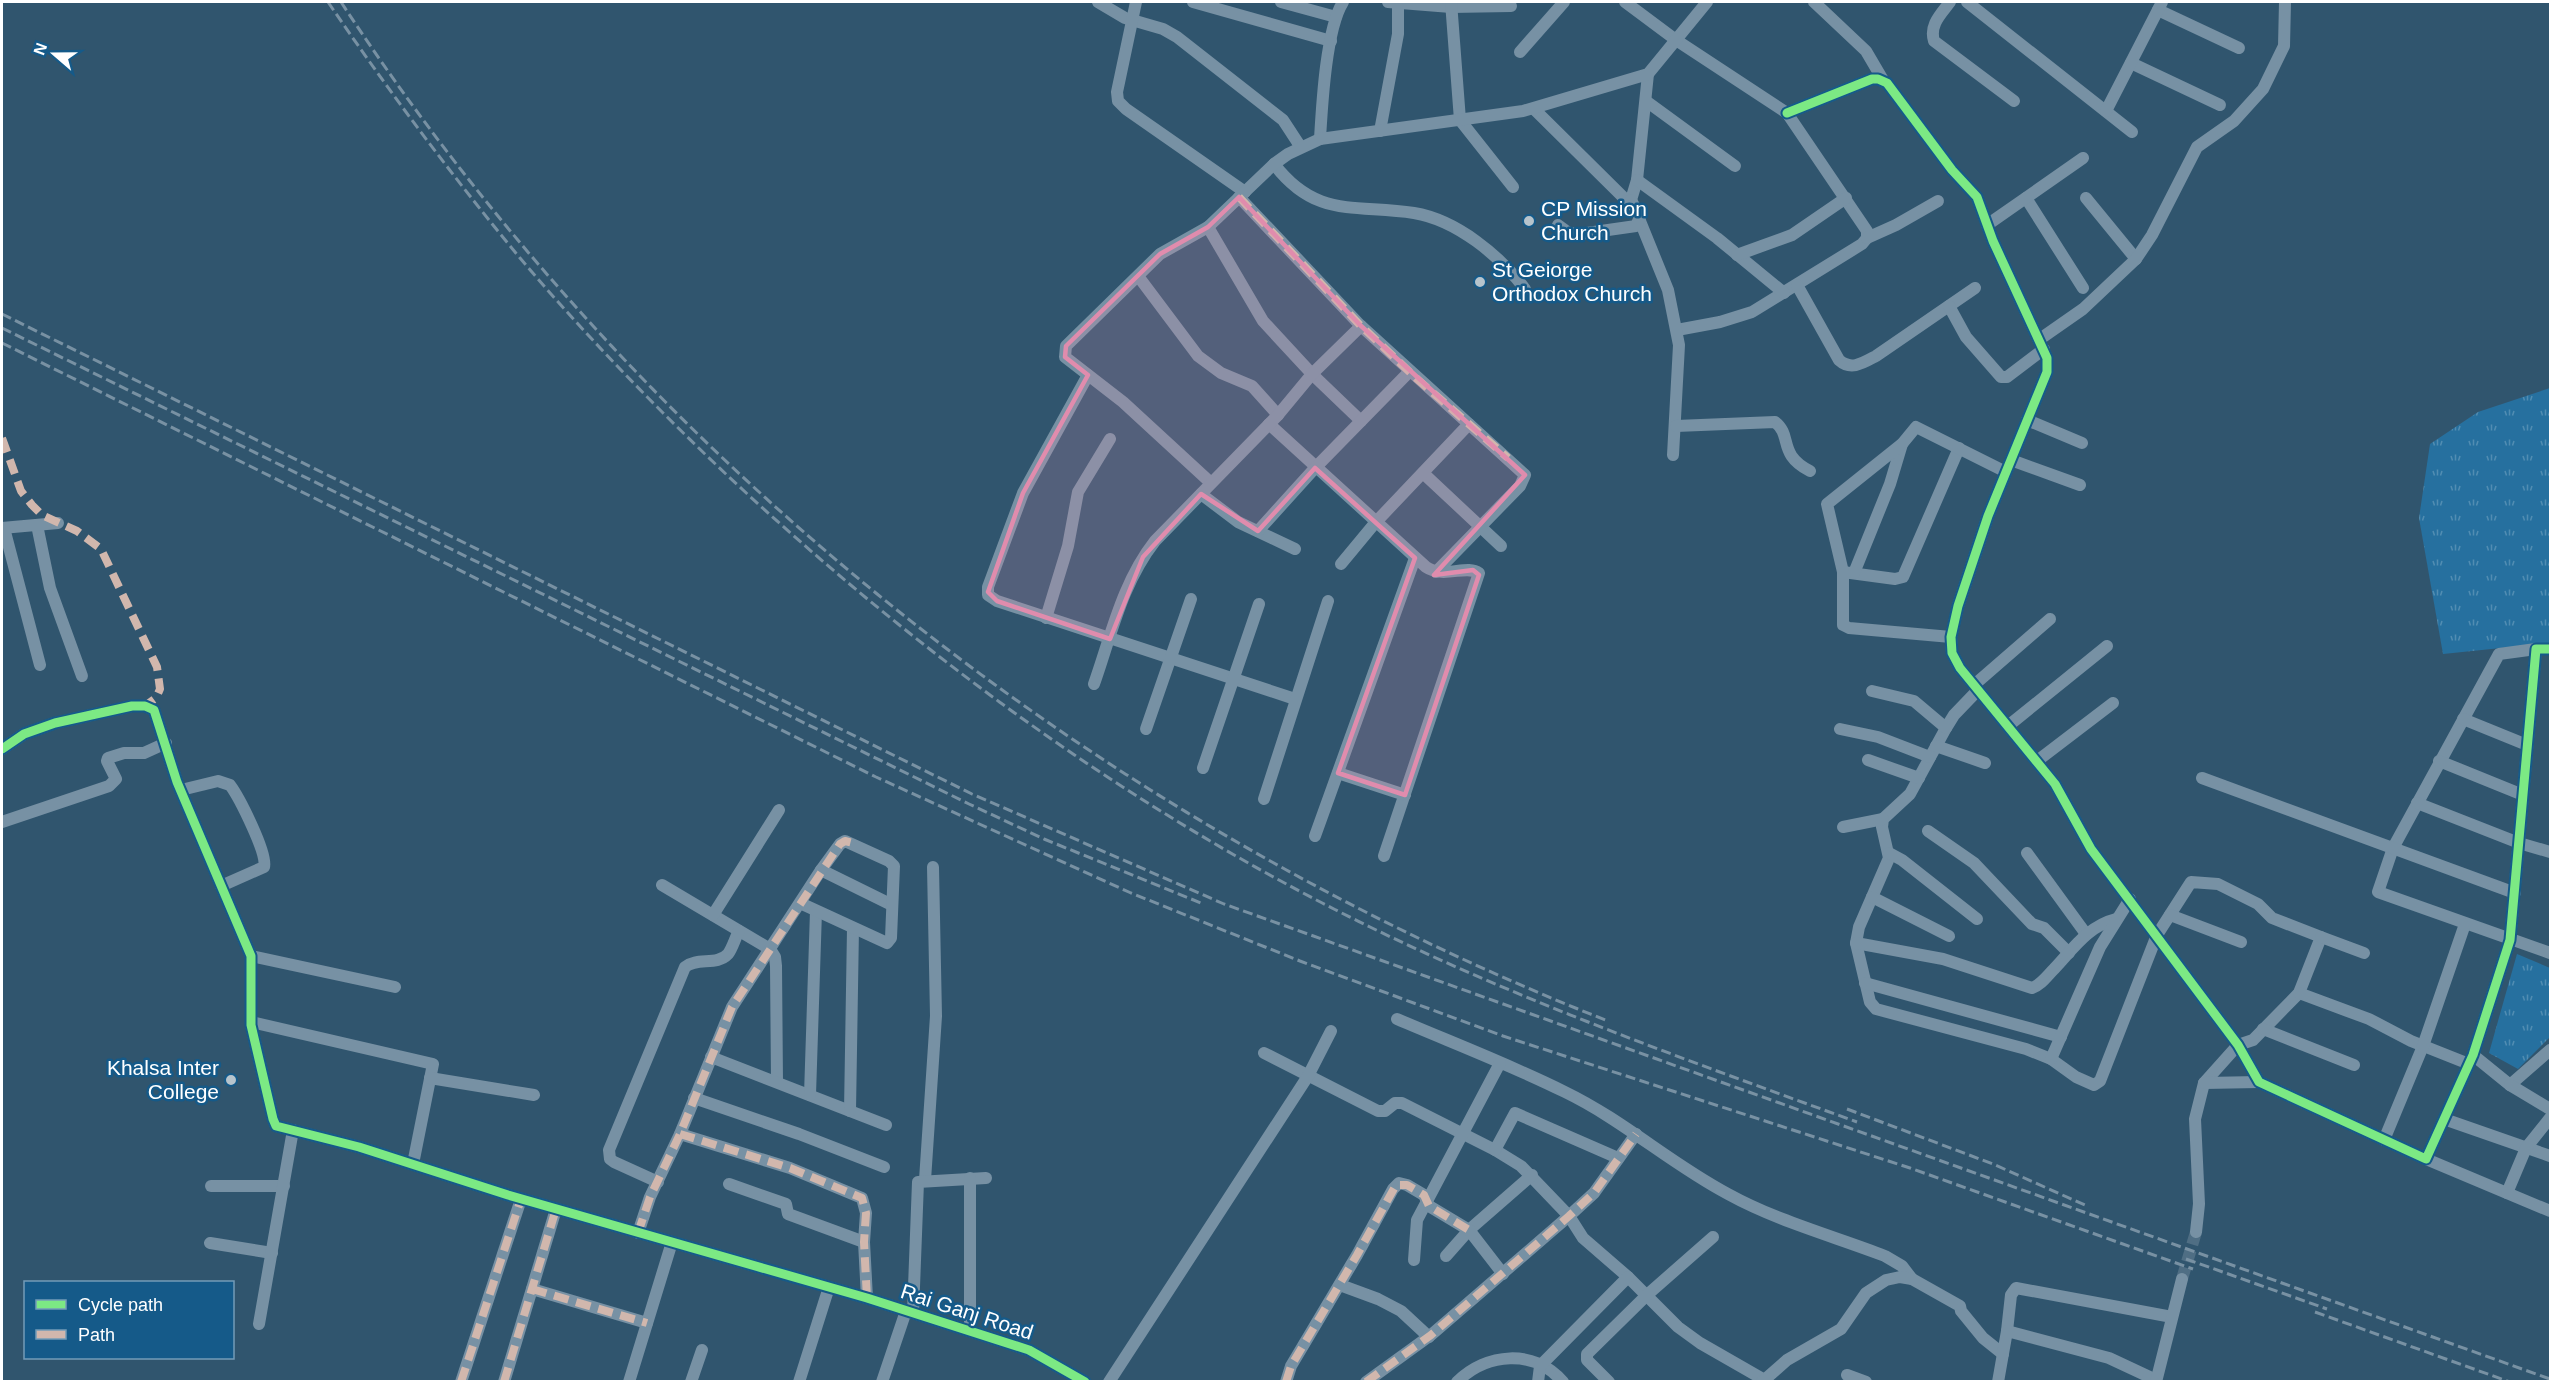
<svg xmlns="http://www.w3.org/2000/svg" width="2552" height="1383" font-family="Helvetica,sans-serif">
	<style>
		.park { fill: url(#park-tufts) }
		.lines { fill: none; stroke-linecap: round; stroke-linejoin: round }
		.minor-tunnel { stroke: #4f6e84; stroke-width: 12; stroke-dasharray: 12 6; stroke-linecap: butt }
		.minor { stroke: #7791a4; stroke-width: 12 }
		.rail { stroke: #7891a3; stroke-width: 3; stroke-dasharray: 10 4.5; stroke-linecap: butt }
		.quiet { stroke: #d1b7ad; stroke-width: 8; stroke-dasharray: 15 8; stroke-linecap: butt }
		.cycleway-casing { stroke: #155a89; stroke-width: 13 }
		.cycleway { stroke: #7ce984; stroke-width: 9 }
		.marked { fill: #e08cad; fill-opacity: 0.2; stroke: #e08cad; stroke-width: 4.5; stroke-linejoin: round }
		.poi-dot { fill: #b7c4cc; stroke: #155a89; stroke-width: 2 }
		.labels { text-anchor: middle; stroke-width: 5; stroke-linejoin: round; paint-order: stroke }
		.poi-label { font-size: 21px; fill: #fff; stroke: #155a89; text-anchor: start }
		.street-label { font-size: 21px; fill: #fff; stroke: #155a89 }
	</style>
	<defs>
		<pattern id="park-tufts" width="24" height="20" patternUnits="userSpaceOnUse" patternTransform="scale(1.5)"><rect width="24" height="20" fill="#26709f"/><path d="M3 7l-1-3M5 7V3M7 7l1-3M15 17l-1-3M17 17v-4M19 17l1-3" fill="none" stroke="#518db2"/></pattern>
	</defs>
	<rect width="100%" height="100%" fill="#30556e"/>
	<g class="park">
		<polygon points="2550,388 2550,643 2443,654 2419,518 2430,444 2478,412"/>
		<polygon points="2517,954 2550,968 2550,1037 2518,1069 2489,1053"/>
	</g>
	<g class="lines">
		<polyline class="minor-tunnel" points="2182,1279 2196,1232"/>
		<g class="minor">
			<polyline points="1098,2 1125,18 1163,29 1177,37 1283,120 1300,146"/>
			<polyline points="1136,2 1117,92 1118,101 1126,109 1245,192"/>
			<polyline points="1193,2 1331,41"/>
			<polyline points="1281,2 1336,17"/>
			<polyline points="1388,2 1451,7 1511,6"/>
			<polyline points="1451,2 1460,120 1513,187"/>
			<polyline points="1625,2 1676,40 1787,113 1867,231 1867,238 1862,244 1752,312 1720,322 1677,330"/>
			<polyline points="1814,2 1866,51 1883,80"/>
			<path d="M1950,2C1941,14 1929,25 1934,41L2014,101"/>
			<polyline points="1967,2 2132,132"/>
			<polyline points="2158,10 2239,48"/>
			<polyline points="1520,52 1564,2"/>
			<polyline points="2131,63 2220,105"/>
			<polyline points="1646,101 1735,166"/>
			<polyline points="1534,109 1624,198 1631,200 1637,180 1648,74"/>
			<polyline points="2106,111 2162,2"/>
			<polyline points="1787,113 1872,79 1878,79 1887,83 1952,170 1977,197 1993,241 2047,358 2047,372 1988,516 1958,606 1951,637 1952,653 1960,668 2055,784 2091,849 2238,1045 2259,1082 2426,1159 2473,1055 2510,940 2536,649 2550,649"/>
			<polyline points="1380,131 1398,34 1398,3"/>
			<path d="M1320,139C1322,105 1326,29 1343,2"/>
			<path d="M1274,164C1316,219 1355,204 1414,213C1457,220 1500,256 1525,289"/>
			<polyline points="1637,180 1717,238 1784,293"/>
			<polyline points="1239,197 1360,325 1525,475 1520,486 1436,572"/>
			<polyline points="2026,198 2083,288"/>
			<polyline points="2086,198 2136,259"/>
			<polyline points="1640,221 1668,290 1679,345 1673,455"/>
			<polyline points="1558,225 1569,233 1580,234 1636,226 1640,217 1631,200"/>
			<polyline points="1987,225 2083,158"/>
			<polyline points="1208,227 1263,321 1312,374 1361,421"/>
			<polyline points="1867,238 1896,225 1938,201"/>
			<polyline points="1737,255 1792,235 1846,198"/>
			<polyline points="1138,276 1198,356 1221,373 1252,386 1278,415"/>
			<path d="M1797,285L1839,360C1851,371 1863,363 1876,356L1975,288"/>
			<polyline points="1949,306 1966,337 2001,377 2007,377 2044,349"/>
			<polyline points="2040,339 2083,309 2136,259 2152,235 2197,147 2234,121 2263,89 2284,46 2285,2"/>
			<polyline points="1088,375 1023,493 988,587 988,595 997,601 1295,699"/>
			<polyline points="2027,420 2082,443"/>
			<path d="M1269,424L1426,567C1444,579 1467,564 1479,573L1384,856"/>
			<path d="M1676,426L1775,422C1793,436 1777,454 1810,471"/>
			<polyline points="2011,460 2080,485"/>
			<polyline points="1423,473 1501,546"/>
			<polyline points="1211,483 1123,402 1065,357 1066,346 1160,254 1208,227 1274,164 1288,154 1320,139 1523,111 1648,74 1707,2"/>
			<polyline points="1201,494 1238,522 1295,549"/>
			<polyline points="37,525 50,588 82,676"/>
			<polyline points="2,528 58,523"/>
			<polyline points="4,528 40,665"/>
			<polyline points="1258,531 1315,468 1409,372"/>
			<polyline points="1341,564 1375,523 1469,424"/>
			<polyline points="1843,572 1895,579 1903,577 1959,448"/>
			<polyline points="1854,573 1890,484 1902,444"/>
			<polyline points="1046,618 1068,546 1078,492 1110,439"/>
			<polyline points="1951,637 1849,628 1843,625 1843,572 1827,504 1902,444 1916,427 2006,472"/>
			<polyline points="2536,649 2499,654 2393,848 2378,892 2550,953"/>
			<path d="M1094,684C1111,636 1122,583 1155,541L1278,415L1312,374L1361,326"/>
			<polyline points="1974,685 2050,619"/>
			<polyline points="1978,690 1954,715 1946,728 1910,794 1883,819 1882,827 1889,858 1859,927 1856,943 1870,1002 1876,1009 2026,1049 2051,1059 2076,1077 2094,1085 2100,1081 2157,935 2191,882 2218,884 2258,904 2272,918 2321,937 2299,993 2253,1040 2238,1045 2204,1083 2195,1119 2199,1204 2196,1232"/>
			<polyline points="1872,691 1914,701 1946,728"/>
			<polyline points="2463,719 2527,745"/>
			<polyline points="2008,726 2107,646"/>
			<polyline points="1146,729 1191,599"/>
			<polyline points="1840,729 1878,737 1930,757"/>
			<polyline points="1936,746 1985,763"/>
			<polyline points="2,749 24,734 55,723 132,706 145,706 154,710 177,782 251,956 251,1025 273,1119 276,1126 359,1147 508,1195 867,1298 1029,1350 1085,1382"/>
			<polyline points="1868,760 1919,778"/>
			<polyline points="2037,761 2113,703"/>
			<polyline points="2439,761 2523,795"/>
			<polyline points="1203,768 1259,604"/>
			<polyline points="1338,773 1405,795"/>
			<polyline points="2202,778 2515,893"/>
			<path d="M181,790L218,781L230,785C239,797 268,854 264,867L221,886"/>
			<polyline points="1264,799 1328,601"/>
			<polyline points="2417,803 2519,843 2550,852"/>
			<polyline points="2,822 109,786 116,779 107,761 108,758 124,753 144,753 166,743"/>
			<polyline points="1843,827 1883,819"/>
			<polyline points="1928,831 1974,863 2032,924 2044,928 2069,953"/>
			<polyline points="1315,836 1415,558"/>
			<polyline points="1889,853 1902,860 1977,919"/>
			<polyline points="2027,853 2086,934"/>
			<polyline points="821,870 892,905"/>
			<polyline points="662,885 770,949 775,957 776,966 777,1082"/>
			<polyline points="1872,897 1949,936"/>
			<polyline points="713,915 779,810"/>
			<polyline points="2170,915 2241,942"/>
			<polyline points="2321,937 2364,953"/>
			<path d="M1856,943L1943,959L2032,988C2041,985 2047,976 2054,969C2073,949 2088,926 2116,919"/>
			<polyline points="251,956 395,987"/>
			<polyline points="1865,983 2061,1037"/>
			<polyline points="2299,993 2369,1019 2411,1041 2469,1064"/>
			<path d="M1397,1019C1453,1043 1511,1065 1565,1092C1623,1120 1671,1164 1728,1194C1777,1221 1833,1236 1885,1256L1902,1266L1912,1279"/>
			<polyline points="251,1022 433,1064 413,1164"/>
			<polyline points="2263,1029 2354,1065"/>
			<polyline points="1264,1053 1378,1111 1385,1111 1395,1103 1402,1103 1495,1150 1521,1166 1569,1216 1583,1238 1628,1277 1678,1327 1700,1343 1768,1382"/>
			<polyline points="2473,1055 2510,1085 2550,1050"/>
			<polyline points="711,1057 886,1125"/>
			<polyline points="2051,1059 2100,947 2130,899"/>
			<polyline points="430,1078 534,1095"/>
			<polyline points="2204,1083 2259,1082"/>
			<polyline points="2510,1085 2550,1109"/>
			<polyline points="810,1095 816,911"/>
			<polyline points="694,1098 799,1134 884,1167"/>
			<polyline points="850,1111 853,928"/>
			<polyline points="2444,1119 2550,1156"/>
			<polyline points="680,1134 790,1168 862,1198 866,1213 864,1242 867,1298"/>
			<polyline points="2384,1140 2423,1046 2465,924"/>
			<polyline points="1495,1150 1515,1113 1618,1158"/>
			<polyline points="2426,1159 2550,1211"/>
			<polyline points="925,1180 936,1016 933,867"/>
			<path d="M658,1182L614,1162L610,1159L609,1150L685,967C697,957 717,966 728,954C733,947 735,938 739,931"/>
			<polyline points="729,1184 786,1204 788,1214 864,1242"/>
			<polyline points="211,1186 284,1186"/>
			<polyline points="2507,1193 2526,1148 2550,1118"/>
			<polyline points="638,1233 650,1197 680,1134 732,1007 821,870 840,844 845,841 889,861 894,866 891,938 887,943 800,903"/>
			<polyline points="210,1243 272,1253"/>
			<polyline points="1446,1256 1469,1230 1532,1175"/>
			<polyline points="1414,1260 1417,1220 1500,1063"/>
			<polyline points="1340,1285 1378,1299 1401,1311 1429,1337"/>
			<polyline points="532,1289 647,1323"/>
			<polyline points="913,1313 918,1182 986,1178"/>
			<polyline points="259,1324 293,1130"/>
			<polyline points="970,1331 970,1178"/>
			<polyline points="2007,1331 2011,1295 2016,1288 2172,1317"/>
			<polyline points="1847,1375 1866,1382"/>
			<polyline points="461,1382 521,1199"/>
			<polyline points="504,1382 556,1209"/>
			<polyline points="629,1382 672,1242"/>
			<polyline points="691,1382 702,1350"/>
			<polyline points="799,1382 829,1287"/>
			<polyline points="882,1382 906,1311"/>
			<polyline points="1109,1382 1308,1076 1331,1031"/>
			<polyline points="1286,1382 1291,1366 1357,1255 1393,1189 1399,1183 1407,1185 1424,1195 1429,1206 1469,1230 1503,1274"/>
			<polyline points="1366,1382 1431,1335 1569,1216 1594,1193 1636,1134"/>
			<path d="M1457,1382C1486,1353 1534,1348 1563,1382"/>
			<polyline points="1538,1382 1540,1366 1628,1277"/>
			<polyline points="1609,1382 1587,1360 1587,1354 1647,1295 1713,1237"/>
			<polyline points="1762,1382 1787,1360 1841,1329 1866,1293 1886,1280 1900,1277 1912,1279 1960,1306 1961,1311 1983,1338 2003,1354"/>
			<polyline points="1998,1382 2007,1331 2109,1358 2156,1380"/>
			<polyline points="2156,1382 2182,1279"/>
		</g>
		<g class="rail">
			<path d="M328,2C388,90 452,176 520,258C585,335 655,407 728,476C919,655 1134,812 1370,927C1528,1004 1692,1062 1857,1122"/>
			<path d="M341,2C643,463 1096,820 1608,1021"/>
			<polyline points="2,314 972,794 1224,904 2550,1379"/>
			<polyline points="2,328 969,804 1044,839 1201,903"/>
			<polyline points="2,343 876,777 1131,893 1300,961 1503,1036 1910,1168 2193,1269"/>
			<polyline points="1847,1109 1993,1164 2087,1206"/>
			<polyline points="2186,1259 2327,1309"/>
			<polyline points="2315,1312 2510,1382"/>
		</g>
		<g class="quiet">
			<polyline points="1239,197 1360,325 1416,378 1508,458"/>
			<polyline points="2,438 21,491 32,505 42,515 77,531 101,549 157,667 160,689 156,698 145,706"/>
			<polyline points="680,1134 790,1168 862,1198 866,1213 864,1242 867,1298"/>
			<polyline points="638,1233 650,1197 680,1134 732,1007 840,844 845,841 857,844"/>
			<polyline points="532,1289 647,1323"/>
			<polyline points="461,1382 521,1199"/>
			<polyline points="504,1382 556,1209"/>
			<polyline points="1286,1382 1291,1366 1357,1255 1396,1185 1407,1185 1424,1195 1429,1206 1469,1230"/>
			<polyline points="1366,1382 1431,1335 1569,1216 1594,1193 1636,1134"/>
		</g>
		<g class="cycleway-casing">
			<g id="cycleway">
				<polyline points="1787,113 1872,79 1878,79 1887,83 1952,170 1977,197 1993,241 2047,358 2047,372 1988,516 1958,606 1951,637 1952,653 1960,668 2055,784 2091,849 2238,1045 2259,1082 2426,1159 2473,1055 2510,940 2536,649 2550,649"/>
				<polyline points="2,749 24,734 55,723 132,706 145,706 154,710 177,782 251,956 251,1025 273,1119 276,1126 359,1147 508,1195 867,1298 1029,1350 1085,1382"/>
			</g>
		</g>
		<use href="#cycleway" class="cycleway"/>
	</g>
	<path class="marked" d="M1239,197L1360,325L1525,475L1434,575L1473,570L1479,575L1405,795L1338,773L1415,558L1315,468L1258,531L1201,494L1143,557L1110,639L997,601L988,592L1023,493L1088,375L1065,357L1066,346L1160,254L1208,227Z"/>
	<g class="poi-dot">
		<circle cx="1529" cy="221" r="6"/>
		<circle cx="1480" cy="282" r="6"/>
		<circle cx="231" cy="1080" r="6"/>
	</g>
	<g class="labels">
		<g class="poi-label">
			<text x="1541" y="216">CP Mission<tspan x="1541" dy="24">Church</tspan></text>
			<text x="1492" y="277">St Geiorge<tspan x="1492" dy="24">Orthodox Church</tspan></text>
			<text x="219" y="1075" text-anchor="end">Khalsa Inter<tspan x="219" dy="24">College</tspan></text>
		</g>
		<g class="street-label">
			<text transform="translate(967 1312) rotate(18)" y="7">Rai Ganj Road</text>
		</g>
	</g>
	<rect width="2552" height="1383" fill="none" stroke="#ffffff" stroke-width="6"/>
	<rect x="24" y="1281" width="210" height="78" fill="#155a89" stroke="#739cb8" stroke-width="1.5"/>
	<rect x="36" y="1300" width="30" height="9" fill="#7ce984" stroke="#739cb8" stroke-width="1.5"/>
	<text x="78" y="1311" font-size="18" fill="#ffffff">Cycle path</text>
	<rect x="36" y="1330" width="30" height="9" fill="#d1b7ad" stroke="#739cb8" stroke-width="1.5"/>
	<text x="78" y="1341" font-size="18" fill="#ffffff">Path</text>
	<g transform="translate(54 54) rotate(290)" stroke="#155a89" stroke-width="4.5" paint-order="stroke">
	<path d="M0-4.5L10 22L0 15L-10 22Z" fill="#ffffff"/>
	<text y="-9" font-size="16" font-weight="bold" text-anchor="middle" fill="#ffffff">N</text>
	</g>
</svg>
